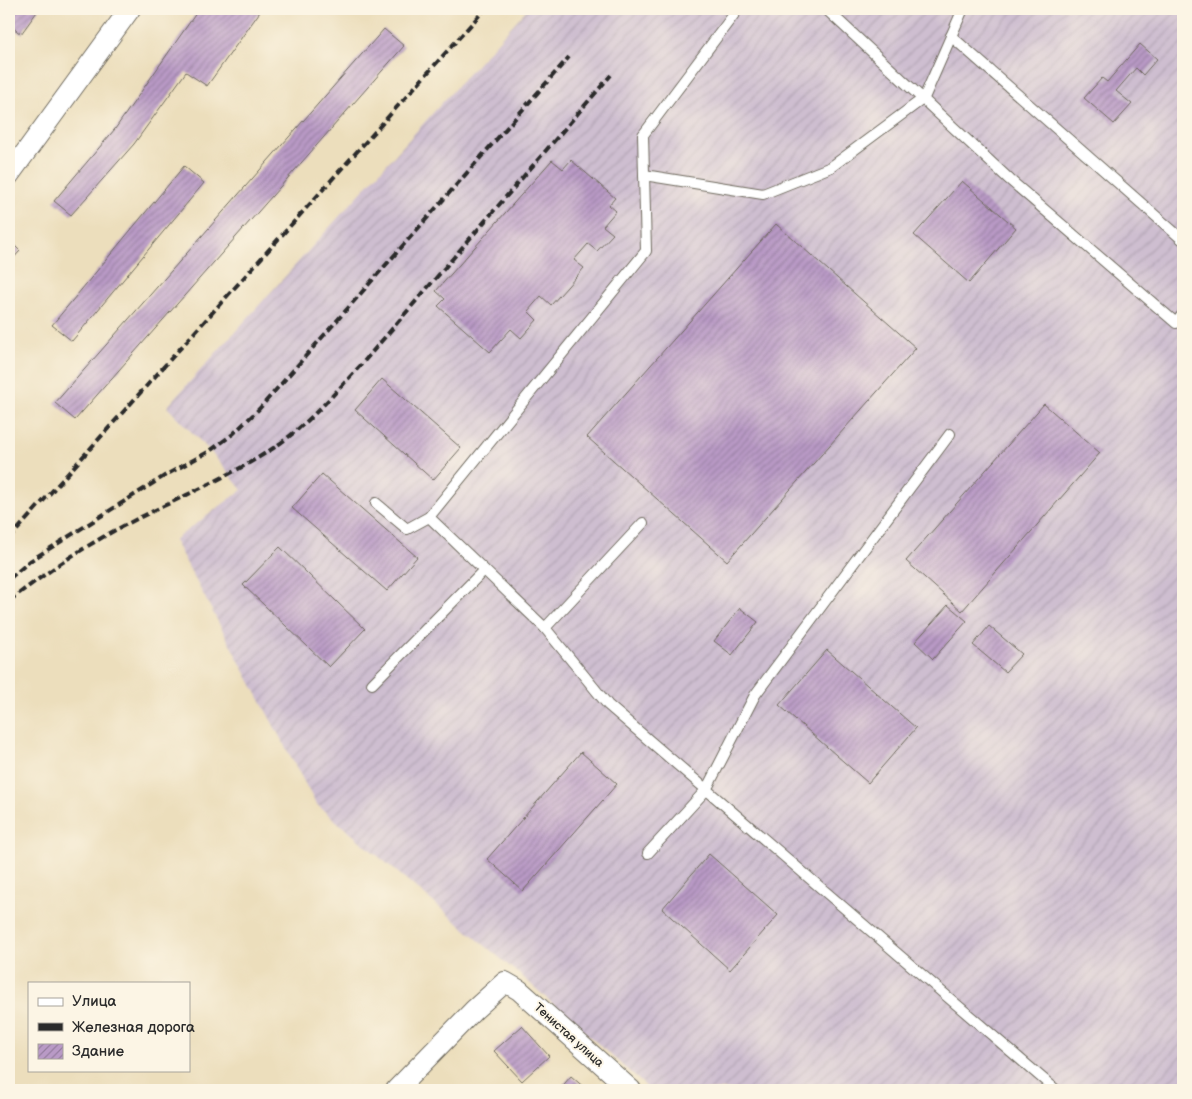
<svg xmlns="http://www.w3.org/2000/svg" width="1192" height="1099" font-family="'Balsamiq Sans',sans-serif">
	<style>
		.industrial { fill: url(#industrial-furrows) }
		.building { fill: url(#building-hatch) }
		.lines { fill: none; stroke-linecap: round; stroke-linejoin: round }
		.lane-casing { stroke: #6f6a5e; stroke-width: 12 }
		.street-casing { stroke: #6f6a5e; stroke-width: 22 }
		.lane { stroke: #fff; stroke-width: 10 }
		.street { stroke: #fff; stroke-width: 20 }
		.rail { stroke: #2b2b2b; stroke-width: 4; stroke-dasharray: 8 4; stroke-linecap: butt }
		.labels { text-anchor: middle; stroke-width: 4; stroke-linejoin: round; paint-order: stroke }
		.street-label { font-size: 12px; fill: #2b2b2b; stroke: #fcf5e5 }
	</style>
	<defs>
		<pattern id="industrial-furrows" width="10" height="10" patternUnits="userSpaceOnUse" patternTransform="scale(1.25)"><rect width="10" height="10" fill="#cebed0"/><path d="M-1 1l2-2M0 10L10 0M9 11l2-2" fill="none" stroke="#b1a3b3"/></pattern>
		<pattern id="building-hatch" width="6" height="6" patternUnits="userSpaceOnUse" patternTransform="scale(1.25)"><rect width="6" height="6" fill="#b99ac6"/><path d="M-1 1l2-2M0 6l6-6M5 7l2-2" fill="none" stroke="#977ea1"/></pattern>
	</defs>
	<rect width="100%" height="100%" fill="#fcf5e5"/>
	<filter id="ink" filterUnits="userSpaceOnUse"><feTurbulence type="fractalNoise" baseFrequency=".02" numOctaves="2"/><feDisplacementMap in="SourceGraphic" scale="10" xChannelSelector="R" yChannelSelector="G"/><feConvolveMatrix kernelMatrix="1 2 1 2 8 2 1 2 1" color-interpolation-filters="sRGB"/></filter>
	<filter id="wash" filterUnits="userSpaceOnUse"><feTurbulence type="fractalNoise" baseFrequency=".0096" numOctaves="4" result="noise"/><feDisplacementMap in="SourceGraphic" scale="20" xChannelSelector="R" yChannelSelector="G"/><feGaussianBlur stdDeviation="1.12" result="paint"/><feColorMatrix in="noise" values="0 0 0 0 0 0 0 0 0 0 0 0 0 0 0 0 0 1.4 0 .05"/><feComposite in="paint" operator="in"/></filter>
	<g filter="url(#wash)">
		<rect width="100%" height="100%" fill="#ecdebc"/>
		<polygon class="industrial" points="527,9 1183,9 1183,1090 650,1090 525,979 316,804 174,540 242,490 210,451 167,407"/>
		<g id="blocks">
			<g class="building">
				<polygon points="9,9 39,9 21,34 9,25"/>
				<polygon points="199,9 262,9 207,86 186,72 134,144 71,215 54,201 115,129"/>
				<polygon points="384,29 404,46 75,420 55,403"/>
				<polygon points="1140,44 1157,59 1143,75 1136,68 1116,91 1132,104 1114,124 1084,98 1102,78 1107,82"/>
				<polygon points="552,160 563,169 571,160 615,198 609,205 616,211 603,226 613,234 597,251 588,244 574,260 584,268 551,305 541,296 528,311 537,320 521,338 511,329 490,352 438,306 445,299 436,291"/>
				<polygon points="184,166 204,183 72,341 52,325"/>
				<polygon points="962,181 1016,228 969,283 914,235"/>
				<polygon points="776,224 916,348 727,561 587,437"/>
				<polygon points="9,240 20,251 9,263"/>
				<polygon points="382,379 461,448 433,480 355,410"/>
				<polygon points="1044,404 1100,453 962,611 906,561"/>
				<polygon points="322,474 417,557 387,591 292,508"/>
				<polygon points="280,547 365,629 329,667 243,585"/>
				<polygon points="948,605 967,621 933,659 915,642"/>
				<polygon points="740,608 758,622 732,655 714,641"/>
				<polygon points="989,626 1022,654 1005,672 973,645"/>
				<polygon points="827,650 916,728 868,783 779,705"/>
				<polygon points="581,752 617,784 523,891 487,859"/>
				<polygon points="709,854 778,915 730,970 662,909"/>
				<polygon points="522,1026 549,1056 522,1081 494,1051"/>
				<polygon points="571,1076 587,1090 559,1090"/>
			</g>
		</g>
	</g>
	<g filter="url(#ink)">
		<use href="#blocks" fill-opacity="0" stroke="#6f6a5e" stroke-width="1"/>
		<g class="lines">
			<g class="lane-casing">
				<g id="lane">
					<polyline points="826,9 1010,180 1176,323 1183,314"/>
					<polyline points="951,36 1183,240"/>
					<polyline points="644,175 763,194 831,167 924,98 963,9"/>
					<polyline points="376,503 407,529 429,517 646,251 643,135 738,9"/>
					<polyline points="429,517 545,628 643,523"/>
					<polyline points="545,628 608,705 1056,1090"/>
					<polyline points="372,684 484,570"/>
					<polyline points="648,853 706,790 755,695 950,434"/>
				</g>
			</g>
			<g class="street-casing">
				<g id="street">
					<polyline points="9,175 130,9"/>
					<polyline points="396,1090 474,1010 505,982 519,990 631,1090"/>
				</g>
			</g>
			<use href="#lane" class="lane"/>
			<use href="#street" class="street"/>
			<g class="rail">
				<polyline points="9,539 485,9"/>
				<polyline points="9,579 30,561 166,475 210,451 233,434 259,409 569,57"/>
				<path d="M9,601C39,578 70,556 103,537C159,505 221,483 275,447C307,425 334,394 360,366L611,75"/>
			</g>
		</g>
	</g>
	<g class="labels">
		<g class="street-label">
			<text transform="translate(569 1035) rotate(42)" y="4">Тенистая улица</text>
		</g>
	</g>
	<rect width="1192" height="1099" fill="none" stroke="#fcf5e5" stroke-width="30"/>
	<rect x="28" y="982" width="162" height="90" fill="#fcf5e5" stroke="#a8a49b"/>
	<rect x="38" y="998" width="25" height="8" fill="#ffffff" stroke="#a8a49b"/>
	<text x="72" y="1006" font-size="15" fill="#2b2b2b">Улица</text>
	<rect x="38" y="1023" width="25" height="8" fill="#2b2b2b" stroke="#a8a49b"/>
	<text x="72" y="1032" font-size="15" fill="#2b2b2b">Железная дорога</text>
	<rect x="38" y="1044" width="25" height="15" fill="url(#building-hatch)" stroke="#a8a49b"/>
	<text x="72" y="1056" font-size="15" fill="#2b2b2b">Здание</text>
</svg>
